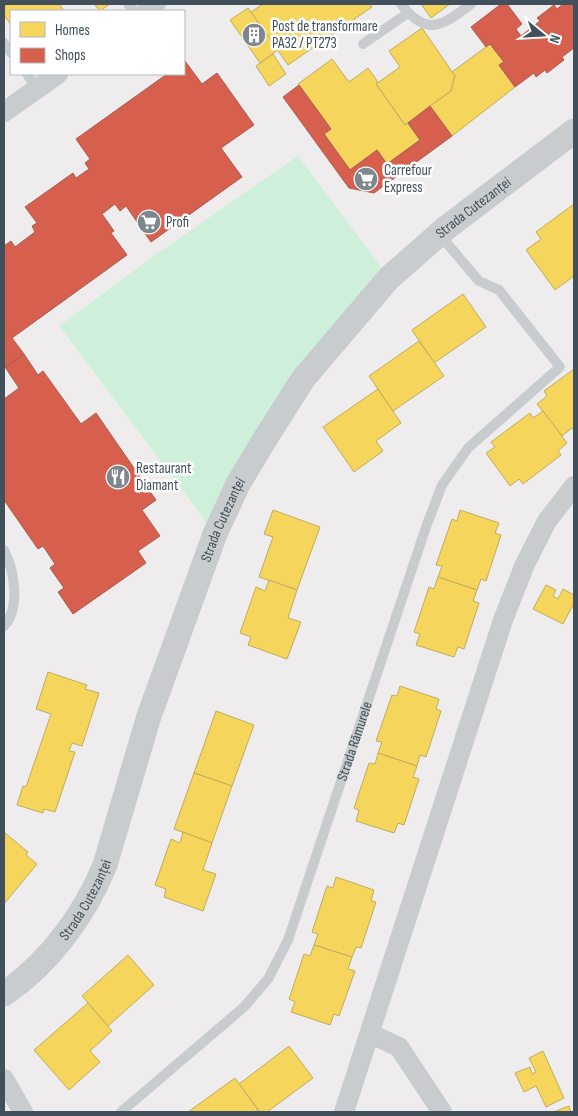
<svg xmlns="http://www.w3.org/2000/svg" width="578" height="1116" font-family="'Sofia Sans Condensed',sans-serif">
	<style>
		.green { fill: #cef0da }
		.homes { fill: #f6d55c; stroke: #c0ad5c }
		.shops { fill: #d6604d; stroke: #aa5b51 }
		.lines { fill: none; stroke-linecap: round; stroke-linejoin: round }
		.service { stroke: #c8ccce; stroke-width: 10 }
		.minor { stroke: #c8ccce; stroke-width: 20 }
		.tertiary { stroke: #c8ccce; stroke-width: 25 }
		.labels { text-anchor: middle; stroke-width: 5; stroke-linejoin: round; paint-order: stroke }
		.poi-label { font-size: 15px; fill: #42505b; stroke: #fff; text-anchor: start }
		.street-label { font-size: 15px; fill: #42505b; stroke: #fff }
	</style>
	<rect width="100%" height="100%" fill="#eeecec"/>
	<polygon class="green" points="298,156 389,278 361,307 215,534 59,326 158,253"/>
	<g class="homes">
		<polygon points="5,4 59,4 64,11 11,11 11,25 4,15"/>
		<polygon points="94,4 110,4 100,11"/>
		<polygon points="263,4 370,4 372,7 288,65 251,12"/>
		<polygon points="421,4 450,4 431,18"/>
		<polygon points="248,8 278,50 260,63 230,20"/>
		<polygon points="422,28 455,76 451,91 405,125 376,84 400,67 389,51"/>
		<polygon points="490,44 504,62 499,65 515,87 452,136 430,106 451,91 455,76 452,72"/>
		<polygon points="273,54 286,74 269,86 256,66"/>
		<polygon points="332,59 349,82 368,68 378,82 376,84 405,125 408,123 420,140 387,164 377,150 350,170 324,134 331,129 298,84"/>
		<polygon points="574,204 574,276 555,290 526,250 541,239 536,232"/>
		<polygon points="463,294 486,327 434,363 412,330"/>
		<polygon points="419,341 444,376 393,411 369,376"/>
		<polygon points="574,369 574,431 572,428 562,436 537,404 547,396 544,391"/>
		<polygon points="378,389 401,423 376,441 383,451 354,472 323,427"/>
		<polygon points="543,411 567,443 558,451 561,455 523,484 519,479 510,486 486,453 495,447 491,442 530,413 533,418"/>
		<polygon points="273,510 320,527 297,590 259,577 273,537 264,534"/>
		<polygon points="460,510 499,523 495,533 501,535 486,581 481,579 477,590 438,577 442,566 436,565 452,519 457,521"/>
		<polygon points="438,577 477,590 473,601 479,603 464,649 458,647 454,657 416,645 420,634 414,632 429,587 434,589"/>
		<polygon points="269,580 297,590 288,618 301,622 287,659 248,645 251,637 240,633 256,587 265,591"/>
		<polygon points="546,585 556,590 553,596 558,599 563,589 574,595 574,603 563,624 533,609"/>
		<polygon points="48,672 87,685 85,689 99,693 82,746 72,743 69,751 75,752 55,812 44,809 43,813 17,805 23,786 26,787 51,714 36,709"/>
		<polygon points="400,686 439,699 436,709 441,711 426,757 420,755 417,766 378,753 382,742 376,741 392,695 397,696"/>
		<polygon points="216,711 254,725 232,786 194,773"/>
		<polygon points="378,753 417,766 413,777 419,779 404,825 398,823 394,833 356,821 359,810 354,808 369,763 375,764"/>
		<polygon points="194,773 232,786 212,843 174,829"/>
		<polygon points="4,832 28,852 26,855 37,864 4,904"/>
		<polygon points="183,832 212,843 203,870 216,874 203,911 164,897 166,889 155,885 171,839 180,843"/>
		<polygon points="336,877 374,890 371,901 376,902 361,948 356,947 352,957 314,945 318,934 312,932 327,886 333,888"/>
		<polygon points="314,945 352,957 348,969 355,971 339,1016 334,1014 330,1025 291,1012 295,1002 289,999 304,954 310,956"/>
		<polygon points="128,955 154,985 108,1026 82,996"/>
		<polygon points="88,1003 112,1031 90,1051 100,1062 69,1090 34,1050"/>
		<polygon points="289,1046 313,1078 267,1112 260,1112 239,1084"/>
		<polygon points="543,1051 564,1098 546,1107 536,1086 524,1092 515,1073 530,1067 532,1074 536,1072 529,1058"/>
		<polygon points="235,1078 258,1110 255,1112 188,1112"/>
		<polygon points="569,1106 571,1112 553,1112"/>
	</g>
	<g class="shops">
		<polygon points="501,4 507,4 522,24 516,29 521,36 540,21 537,18 554,5 557,9 563,4 574,4 574,48 562,57 564,60 547,73 545,70 536,77 534,73 515,87 499,65 504,62 490,44 486,47 471,27"/>
		<polygon points="185,61 202,84 217,73 254,125 221,148 242,177 151,242 126,206 120,211 115,204 102,214 114,231 111,233 127,255 12,338 24,354 4,368 4,246 11,241 15,247 35,232 32,226 37,223 25,207 73,173 76,178 89,169 85,163 90,159 76,139 167,74 184,74"/>
		<polygon points="299,85 331,129 324,134 350,170 377,150 387,164 420,140 408,123 430,106 452,136 374,193 349,188 283,97"/>
		<polygon points="24,354 38,375 43,371 81,424 96,413 156,500 142,510 160,536 138,551 146,563 73,614 58,592 64,588 50,568 55,564 43,546 38,549 4,500 4,399 19,388 5,367"/>
	</g>
	<g class="lines">
		<g class="service">
			<polyline points="128,4 134,11"/>
			<path d="M401,4C427,38 443,25 471,4"/>
			<polyline points="4,43 11,53"/>
			<polyline points="363,44 408,13"/>
			<polyline points="27,74 37,88"/>
			<path d="M4,550C14,569 21,608 4,626"/>
			<path id="s1" d="M121,1112L244,1007L268,979L288,940L426,527L442,485L468,448L560,367L499,290L479,281L439,234"/>
		</g>
		<g class="minor">
			<polyline points="146,11 156,4"/>
			<polyline points="4,112 58,74"/>
			<polyline points="371,1034 399,1047 442,1112"/>
			<polyline points="4,1079 23,1112"/>
			<polyline points="344,1112 503,620 525,564 547,521 574,486"/>
		</g>
		<path class="tertiary" id="s2" d="M4,994C49,963 84,916 105,865L149,716L215,534L238,484L265,439L303,379L389,278L446,228L574,131"/>
	</g>
	<defs>
		<g id="building-disc" transform="scale(1.25)"><circle r="9.5" fill="#7e878e" stroke="#fff"/><path d="M-4-6H4V6H1V3H-1V6H-4ZM-2.5-4.3h1.7v1.8h-1.7ZM.8-4.3h1.7v1.8H.8ZM-2.5-1h1.7V.8h-1.7ZM.8-1h1.7V.8H.8Z" fill="#fff"/></g>
		<g id="supermarket-disc" transform="scale(1.25)"><circle r="9.5" fill="#7e878e" stroke="#fff"/><path d="M-6-5.5h2.5l.6 2H6L4.5 2H-2.5L-4.4-4H-6ZM-1.5 3.2a1.3 1.3 0 1 0 .1 0ZM3 3.2a1.3 1.3 0 1 0 .1 0Z" fill="#fff"/></g>
		<g id="restaurant-disc" transform="scale(1.25)"><circle r="9.5" fill="#7e878e" stroke="#fff"/><path d="M-5-6h1v4h1v-4h1v4h1v-4h1v5L-1.5 .5V6h-2V.5L-5-1ZM5-6V6H3V1.5H1.5Q1.5-4 5-6Z" fill="#fff"/></g>
	</defs>
	<g fill-rule="evenodd">
		<use href="#building-disc" x="254" y="35"/>
		<use href="#supermarket-disc" x="366" y="179"/>
		<use href="#supermarket-disc" x="149" y="222"/>
		<use href="#restaurant-disc" x="118" y="477"/>
	</g>
	<g class="labels">
		<g class="poi-label">
			<text x="272" y="31">Post de transformare<tspan x="272" dy="17">PA32 / PT273</tspan></text>
			<text x="384" y="175">Carrefour<tspan x="384" dy="17">Express</tspan></text>
			<text x="166" y="227">Profi</text>
			<text x="136" y="473">Restaurant<tspan x="136" dy="17">Diamant</tspan></text>
		</g>
		<g class="street-label">
			<text dy="5" stroke="none"><textPath href="#s2" startOffset="936">Strada Cutezanței</textPath></text>
			<text dy="5" stroke="none"><textPath href="#s2" startOffset="531">Strada Cutezanței</textPath></text>
			<text dy="5" stroke="none"><textPath href="#s1" startOffset="452">Strada Rămurele</textPath></text>
			<text dy="5" stroke="none"><textPath href="#s2" startOffset="126">Strada Cutezanței</textPath></text>
		</g>
	</g>
	<rect width="578" height="1116" fill="none" stroke="#42505b" stroke-width="10"/>
	<rect x="10" y="10" width="175" height="65" fill="#ffffff" stroke="#b3b9bd"/>
	<rect x="20" y="22" width="25" height="15" fill="#f6d55c" stroke="#b3b9bd"/>
	<text x="55" y="35" font-size="15" fill="#42505b">Homes</text>
	<rect x="20" y="48" width="25" height="15" fill="#d6604d" stroke="#b3b9bd"/>
	<text x="55" y="60" font-size="15" fill="#42505b">Shops</text>
	<g transform="translate(543 35) rotate(108)" stroke="#ffffff" stroke-width="4" paint-order="stroke">
	<path d="M0-4L9 19L0 12L-9 19Z" fill="#42505b"/>
	<text y="-8" font-size="14" font-weight="bold" text-anchor="middle" fill="#42505b">N</text>
	</g>
</svg>
